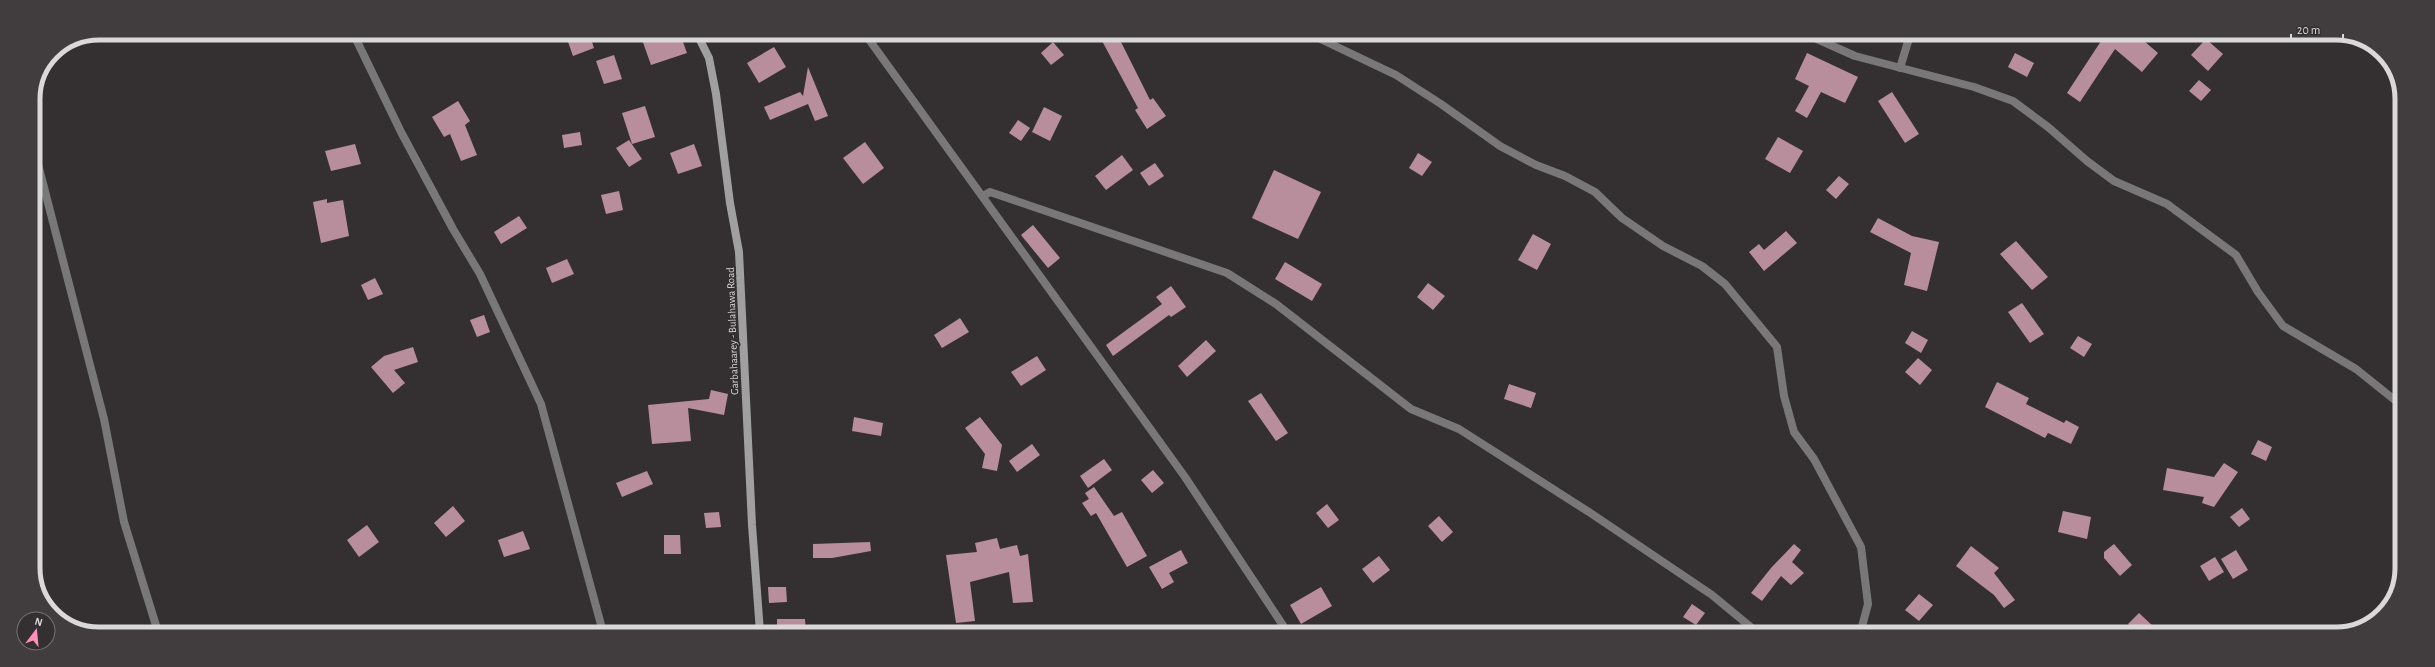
<svg xmlns="http://www.w3.org/2000/svg" width="2435" height="667" font-family="'Alegreya Sans',sans-serif">
	<style>
		.building { fill: #b98e9c }
		.lines { fill: none; stroke-linecap: round; stroke-linejoin: round }
		.street { stroke: #797778; stroke-width: 8 }
		.secondary { stroke: #a19f9f; stroke-width: 8 }
		.labels { text-anchor: middle; stroke-width: 4; stroke-linejoin: round; paint-order: stroke }
		.street-label { font-size: 11px; fill: #dad8d9; stroke: #343031 }
		.rim { fill: none; stroke: #dad8d9; stroke-width: 5 }
	</style>
	<rect width="100%" height="100%" fill="#343031"/>
	<g class="building">
		<polygon points="581,33 589,33 594,48 573,56 567,39"/>
		<polygon points="640,34 680,34 687,53 651,65"/>
		<polygon points="1112,34 1117,34 1150,100 1153,98 1166,116 1147,129 1135,110 1138,108 1101,39"/>
		<polygon points="2099,35 2137,35 2158,53 2142,72 2115,49 2080,102 2067,93 2103,38"/>
		<polygon points="2206,39 2223,54 2208,71 2191,55"/>
		<polygon points="1053,42 1064,55 1051,65 1041,53"/>
		<polygon points="774,47 786,67 759,83 747,63"/>
		<polygon points="1807,53 1858,77 1845,103 1821,92 1807,118 1795,111 1809,86 1795,79"/>
		<polygon points="2015,53 2034,63 2027,77 2008,67"/>
		<polygon points="614,55 622,79 604,84 596,61"/>
		<polygon points="808,67 828,116 815,121 808,104 770,120 764,107 800,92 803,96"/>
		<polygon points="2199,80 2211,90 2201,101 2189,91"/>
		<polygon points="1892,92 1919,134 1905,143 1878,101"/>
		<polygon points="458,101 470,121 465,125 477,155 461,161 450,134 444,137 432,117"/>
		<polygon points="645,106 655,137 632,144 622,113"/>
		<polygon points="1044,107 1062,116 1050,141 1032,132"/>
		<polygon points="1018,120 1030,128 1021,141 1009,133"/>
		<polygon points="580,132 582,145 564,148 562,135"/>
		<polygon points="1778,137 1803,151 1790,173 1765,159"/>
		<polygon points="629,140 642,159 629,167 616,148"/>
		<polygon points="865,142 884,168 863,184 843,158"/>
		<polygon points="355,144 361,164 331,171 325,151"/>
		<polygon points="694,144 702,166 678,174 670,153"/>
		<polygon points="1418,153 1432,162 1422,176 1409,168"/>
		<polygon points="1122,155 1133,170 1106,190 1095,176"/>
		<polygon points="1155,163 1164,176 1149,186 1140,173"/>
		<polygon points="1274,170 1321,192 1298,239 1252,218"/>
		<polygon points="1839,176 1849,184 1836,199 1826,190"/>
		<polygon points="619,191 623,210 606,214 601,195"/>
		<polygon points="327,199 327,203 343,200 349,236 321,243 313,202"/>
		<polygon points="519,216 527,228 501,244 494,232"/>
		<polygon points="1878,218 1912,236 1939,242 1927,291 1904,285 1911,253 1870,232"/>
		<polygon points="1033,225 1060,258 1048,268 1021,235"/>
		<polygon points="1786,231 1797,243 1764,271 1749,252 1759,244 1764,250"/>
		<polygon points="1533,234 1551,244 1537,270 1518,260"/>
		<polygon points="2016,241 2048,277 2032,290 2000,254"/>
		<polygon points="567,259 574,274 552,283 546,268"/>
		<polygon points="1285,262 1322,284 1312,301 1275,279"/>
		<polygon points="375,278 383,294 368,300 361,285"/>
		<polygon points="1428,283 1445,296 1433,310 1417,297"/>
		<polygon points="1171,286 1186,307 1171,317 1169,315 1113,356 1106,345 1162,304 1156,297"/>
		<polygon points="2022,303 2044,334 2030,343 2008,312"/>
		<polygon points="484,315 490,332 477,337 470,320"/>
		<polygon points="960,318 969,332 942,348 934,335"/>
		<polygon points="1912,331 1928,340 1921,353 1905,343"/>
		<polygon points="2078,336 2092,344 2084,357 2070,348"/>
		<polygon points="1206,340 1216,351 1187,377 1178,366"/>
		<polygon points="413,347 418,362 394,370 405,383 393,393 371,367 384,356"/>
		<polygon points="1037,356 1046,370 1021,386 1011,372"/>
		<polygon points="1918,358 1932,370 1920,385 1905,372"/>
		<polygon points="1997,382 2029,398 2026,404 2064,423 2066,420 2079,427 2071,444 2048,433 2045,438 1985,407"/>
		<polygon points="1509,384 1536,393 1531,408 1504,399"/>
		<polygon points="711,390 728,394 724,415 688,408 691,441 652,444 648,405 709,399"/>
		<polygon points="1261,393 1288,433 1276,441 1248,401"/>
		<polygon points="854,417 883,423 881,436 852,431"/>
		<polygon points="980,417 1002,445 997,471 982,468 985,454 965,428"/>
		<polygon points="2258,440 2272,447 2266,461 2251,454"/>
		<polygon points="1032,444 1040,455 1017,472 1009,461"/>
		<polygon points="1104,459 1112,470 1088,488 1080,476"/>
		<polygon points="2224,463 2238,472 2214,507 2202,503 2204,497 2163,490 2167,468 2214,477"/>
		<polygon points="1153,470 1164,483 1152,493 1141,480"/>
		<polygon points="647,471 653,484 622,497 616,483"/>
		<polygon points="1094,487 1114,516 1122,512 1147,556 1127,567 1096,513 1091,516 1082,503 1089,499 1085,493"/>
		<polygon points="1327,504 1339,520 1328,528 1316,513"/>
		<polygon points="453,506 465,521 446,537 434,523"/>
		<polygon points="2242,508 2250,519 2239,527 2230,517"/>
		<polygon points="2063,511 2091,517 2087,539 2058,532"/>
		<polygon points="719,512 721,527 706,528 704,513"/>
		<polygon points="1439,516 1453,532 1442,542 1428,526"/>
		<polygon points="367,525 379,542 359,557 347,540"/>
		<polygon points="523,531 530,549 504,557 498,540"/>
		<polygon points="664,535 680,535 681,554 664,554"/>
		<polygon points="997,538 1000,549 1017,545 1020,556 1028,554 1033,602 1013,603 1009,572 970,582 975,621 956,623 946,555 977,552 975,543"/>
		<polygon points="870,542 871,551 832,558 813,558 813,544"/>
		<polygon points="1794,544 1801,550 1792,562 1804,573 1791,585 1781,576 1762,601 1751,593 1771,568"/>
		<polygon points="2114,544 2132,565 2120,576 2104,558 2104,552"/>
		<polygon points="1971,546 1999,568 1994,573 2015,600 2004,608 1994,595 1956,566"/>
		<polygon points="1181,550 1188,563 1169,573 1174,582 1162,589 1149,567"/>
		<polygon points="2236,550 2248,570 2233,579 2221,559"/>
		<polygon points="1379,556 1390,570 1373,583 1362,569"/>
		<polygon points="2215,557 2224,572 2209,581 2200,566"/>
		<polygon points="768,587 786,587 787,602 769,603"/>
		<polygon points="1321,587 1332,606 1301,624 1290,605"/>
		<polygon points="1919,594 1933,605 1919,621 1905,610"/>
		<polygon points="1692,604 1705,613 1696,625 1683,617"/>
		<polygon points="2139,613 2154,627 2148,634 2139,634 2128,624"/>
		<polygon points="777,619 805,619 806,632 777,632"/>
	</g>
	<g class="lines">
		<g class="street">
			<polyline points="353,33 401,132 453,229 480,274 541,404 603,632"/>
			<polyline points="865,34 1185,477 1288,633"/>
			<polyline points="1310,34 1396,75 1441,104 1500,146 1536,165 1565,176 1595,192 1622,218 1663,246 1702,266 1725,284 1777,347 1784,396 1794,432 1814,459 1861,547 1868,604 1860,634"/>
			<polyline points="1808,35 1855,56 1974,87 2013,101 2048,127 2087,161 2114,181 2167,204 2236,255 2258,292 2283,326 2356,369 2401,405"/>
			<polyline points="1900,68 1910,35"/>
			<polyline points="33,145 104,419 124,522 158,632"/>
			<polyline points="983,196 990,192 1227,273 1276,304 1411,409 1459,429 1592,514 1712,595 1758,633"/>
		</g>
		<polyline class="secondary" points="697,34 709,58 716,94 730,203 739,252 752,525 760,632"/>
	</g>
	<g class="labels">
		<g class="street-label">
			<text transform="translate(732 331) rotate(-92)" y="4">Garbahaarey - Bulahawa Road</text>
		</g>
	</g>
	<path d="M0 0H2435V667H0ZM99 40H2336A59 59 0 0 1 2395 99V568A59 59 0 0 1 2336 627H99A59 59 0 0 1 40 568V99A59 59 0 0 1 99 40Z" fill="#413d3e" fill-rule="evenodd"/>
	<path class="rim" d="M99 40H2336A59 59 0 0 1 2395 99V568A59 59 0 0 1 2336 627H99A59 59 0 0 1 40 568V99A59 59 0 0 1 99 40Z"/>
	<g transform="translate(36 631) rotate(16)"><circle r="19" fill="#343031" stroke="#767374"/>
	<path d="M0-3L7 15L0 10L-7 15Z" fill="#ff8eb9"/>
	<text y="-6" font-size="11" font-weight="bold" text-anchor="middle" fill="#dad8d9">N</text>
	</g>
	<path d="M2291 34v6h52v-6" fill="none" stroke="#dad8d9" stroke-width="2"/>
	<text x="2297" y="34" font-size="12" fill="#dad8d9" stroke="#343031" stroke-width="3" paint-order="stroke">20 m</text>
</svg>
